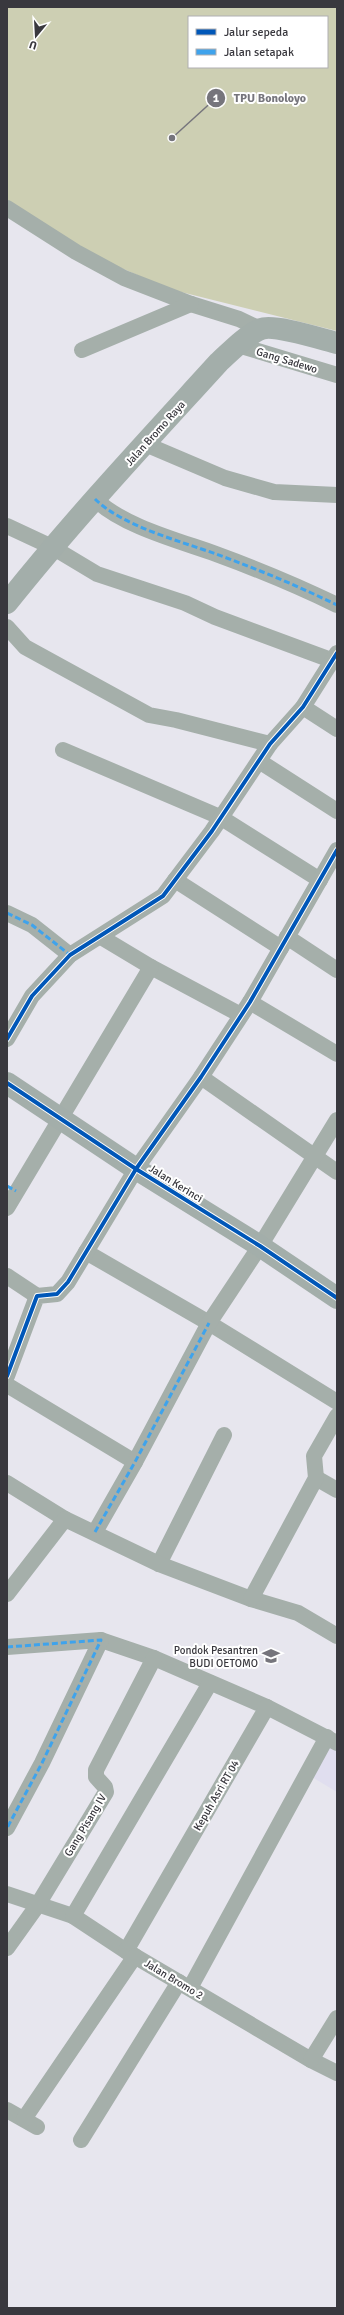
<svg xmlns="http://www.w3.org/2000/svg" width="344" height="2315" font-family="Signika,sans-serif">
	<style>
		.built { fill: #e0deef }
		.green { fill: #cdcfb3; fill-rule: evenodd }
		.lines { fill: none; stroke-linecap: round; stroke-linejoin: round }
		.street { stroke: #a5afaa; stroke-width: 16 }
		.secondary { stroke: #a3aeaa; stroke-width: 22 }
		.quiet { stroke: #3fa3ec; stroke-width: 3; stroke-dasharray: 6 3; stroke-linecap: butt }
		.cycleway-casing { stroke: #fff; stroke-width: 6 }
		.cycleway { stroke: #0057b8; stroke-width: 4 }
		.labels { text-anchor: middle; stroke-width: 4; stroke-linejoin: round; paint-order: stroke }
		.street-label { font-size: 11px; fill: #39383e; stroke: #fff }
		.poi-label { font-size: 11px; fill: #39383e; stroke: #fff; text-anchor: end }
		.leader { fill: none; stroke: #76757c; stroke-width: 1.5 }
		.callout-dot { fill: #76757c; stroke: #fff; stroke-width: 1.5 }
		.mark-label { font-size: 12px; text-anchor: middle; font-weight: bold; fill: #fff }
		.callout-label { font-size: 12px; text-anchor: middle; font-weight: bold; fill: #76757c; stroke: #fff; stroke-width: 4; stroke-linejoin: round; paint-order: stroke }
	</style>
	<rect width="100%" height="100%" fill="#e7e6ee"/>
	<polygon class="built" points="329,1743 337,1748 337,1792 312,1777"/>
	<path class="green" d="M7,7H337V331L169,289L94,256L7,209ZM189,17H327V67H189Z"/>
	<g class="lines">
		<g class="street">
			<polyline points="7,208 76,252 124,278 191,304 239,319 260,329"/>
			<polyline points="238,345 337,375"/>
			<polyline points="82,350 191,304"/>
			<polyline points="145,444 225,478 274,492 337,495"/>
			<path d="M95,499C122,526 180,541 216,554C257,569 298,586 337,605"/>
			<polyline points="7,526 52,547 97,574 185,603 215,617 331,660"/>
			<polyline points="7,627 25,647 149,715 176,720 270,744"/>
			<polyline points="303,707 337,729"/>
			<polyline points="63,750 220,817 320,880"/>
			<polyline points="259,761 337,811"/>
			<polyline points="175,880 281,948"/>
			<polyline points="7,913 32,925 70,955"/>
			<polyline points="287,937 337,970"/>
			<polyline points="151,967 241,1015"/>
			<polyline points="250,1002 337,1054"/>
			<polyline points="7,1039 32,996 70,955 163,896 212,831 270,744 303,707 337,653"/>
			<polyline points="201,1077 337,1172"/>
			<polyline points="7,1208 151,967 101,937"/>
			<polyline points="86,1252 209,1323 337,1402"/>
			<polyline points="7,1276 37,1296"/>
			<polyline points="7,1376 37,1296 57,1294 68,1282 136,1169 201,1077 250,1002 337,850"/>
			<polyline points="7,1385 135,1462"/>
			<polyline points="316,1478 337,1490"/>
			<polyline points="7,1483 65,1519"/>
			<polyline points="95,1532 135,1462 209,1323 260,1246 337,1120"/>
			<polyline points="159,1564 224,1435"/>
			<polyline points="7,1594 65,1519 159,1564 251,1599 298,1613 337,1636"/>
			<polyline points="251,1599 316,1478 314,1456 337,1416"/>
			<polyline points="7,1647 101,1640 154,1658 267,1707"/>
			<polyline points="7,1828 42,1763 101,1640"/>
			<polyline points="7,1894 73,1916 126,1951 311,2060 337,2073"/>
			<polyline points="73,1916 210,1683"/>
			<polyline points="7,1948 37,1906 106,1792 105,1787 96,1777 96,1770 154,1658"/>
			<polyline points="126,1951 267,1707 337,1743"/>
			<polyline points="190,1988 327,1737"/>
			<polyline points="311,2060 337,2018"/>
			<polyline points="7,2110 37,2127"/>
			<polyline points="24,2119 135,1956"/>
			<polyline points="81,2140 179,1982"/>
		</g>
		<g class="secondary">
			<path d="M7,603C74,519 147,441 219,362C231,351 246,335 261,329C274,324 321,339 337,343"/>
			<polyline points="7,1083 136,1169 260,1246 337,1298"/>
		</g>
		<g class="quiet">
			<path d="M95,499C122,526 180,541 216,554C257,569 298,586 337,605"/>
			<polyline points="7,913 32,925 70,955"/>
			<polyline points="7,1186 16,1191"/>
			<polyline points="95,1532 135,1462 209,1323"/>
			<polyline points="7,1647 101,1640 42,1763 7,1828"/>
		</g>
		<g class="cycleway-casing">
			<g id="cycleway">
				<polyline points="7,1039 32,996 70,955 163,896 212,831 270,744 303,707 337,653"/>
				<polyline points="7,1083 136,1169 260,1246 337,1298"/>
				<polyline points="7,1376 37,1296 57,1294 68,1282 136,1169 201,1077 250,1002 337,850"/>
			</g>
		</g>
		<use href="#cycleway" class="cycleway"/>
	</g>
	<defs>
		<g id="school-bare" transform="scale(1.38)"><path d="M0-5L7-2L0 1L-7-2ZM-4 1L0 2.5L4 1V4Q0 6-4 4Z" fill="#76757c" stroke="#fff" stroke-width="2.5" paint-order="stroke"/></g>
	</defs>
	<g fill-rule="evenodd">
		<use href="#school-bare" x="271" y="1656"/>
	</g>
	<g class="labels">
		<g class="street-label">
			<text transform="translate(287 360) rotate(17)" y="4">Gang Sadewo</text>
			<text transform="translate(155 433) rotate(-48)" y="4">Jalan Bromo Raya</text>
			<text transform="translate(176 1183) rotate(32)" y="4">Jalan Kerinci</text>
			<text transform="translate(216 1795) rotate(-60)" y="4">Kepuh Asri RT 04</text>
			<text transform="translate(85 1825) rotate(-59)" y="4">Gang Pisang IV</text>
			<text transform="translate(174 1979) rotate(31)" y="4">Jalan Bromo 2</text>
		</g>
		<g class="poi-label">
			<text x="258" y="1654">Pondok Pesantren<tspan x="258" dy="13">BUDI OETOMO</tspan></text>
		</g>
	</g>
	<path class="leader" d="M172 138L216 98"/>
	<g class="callout-dot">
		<circle cx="172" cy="138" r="4"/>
		<circle cx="216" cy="98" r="10"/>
	</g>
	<g class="mark-label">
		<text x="216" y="102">1</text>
	</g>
	<g class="callout-label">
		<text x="270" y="102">TPU Bonoloyo</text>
	</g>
	<rect width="344" height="2315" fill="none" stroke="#39383e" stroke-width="16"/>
	<rect x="188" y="16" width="140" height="52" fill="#ffffff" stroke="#b0afb2"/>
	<rect x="196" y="29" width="20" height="6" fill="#0057b8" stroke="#b0afb2"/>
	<text x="224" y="36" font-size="12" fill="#39383e">Jalur sepeda</text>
	<rect x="196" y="49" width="20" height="6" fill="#3fa3ec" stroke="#b0afb2"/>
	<text x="224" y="56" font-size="12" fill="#39383e">Jalan setapak</text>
	<g transform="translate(36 36) rotate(198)" stroke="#ffffff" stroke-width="3" paint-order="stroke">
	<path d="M0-3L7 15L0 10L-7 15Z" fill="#39383e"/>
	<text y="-6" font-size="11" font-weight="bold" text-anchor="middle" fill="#39383e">U</text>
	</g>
</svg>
